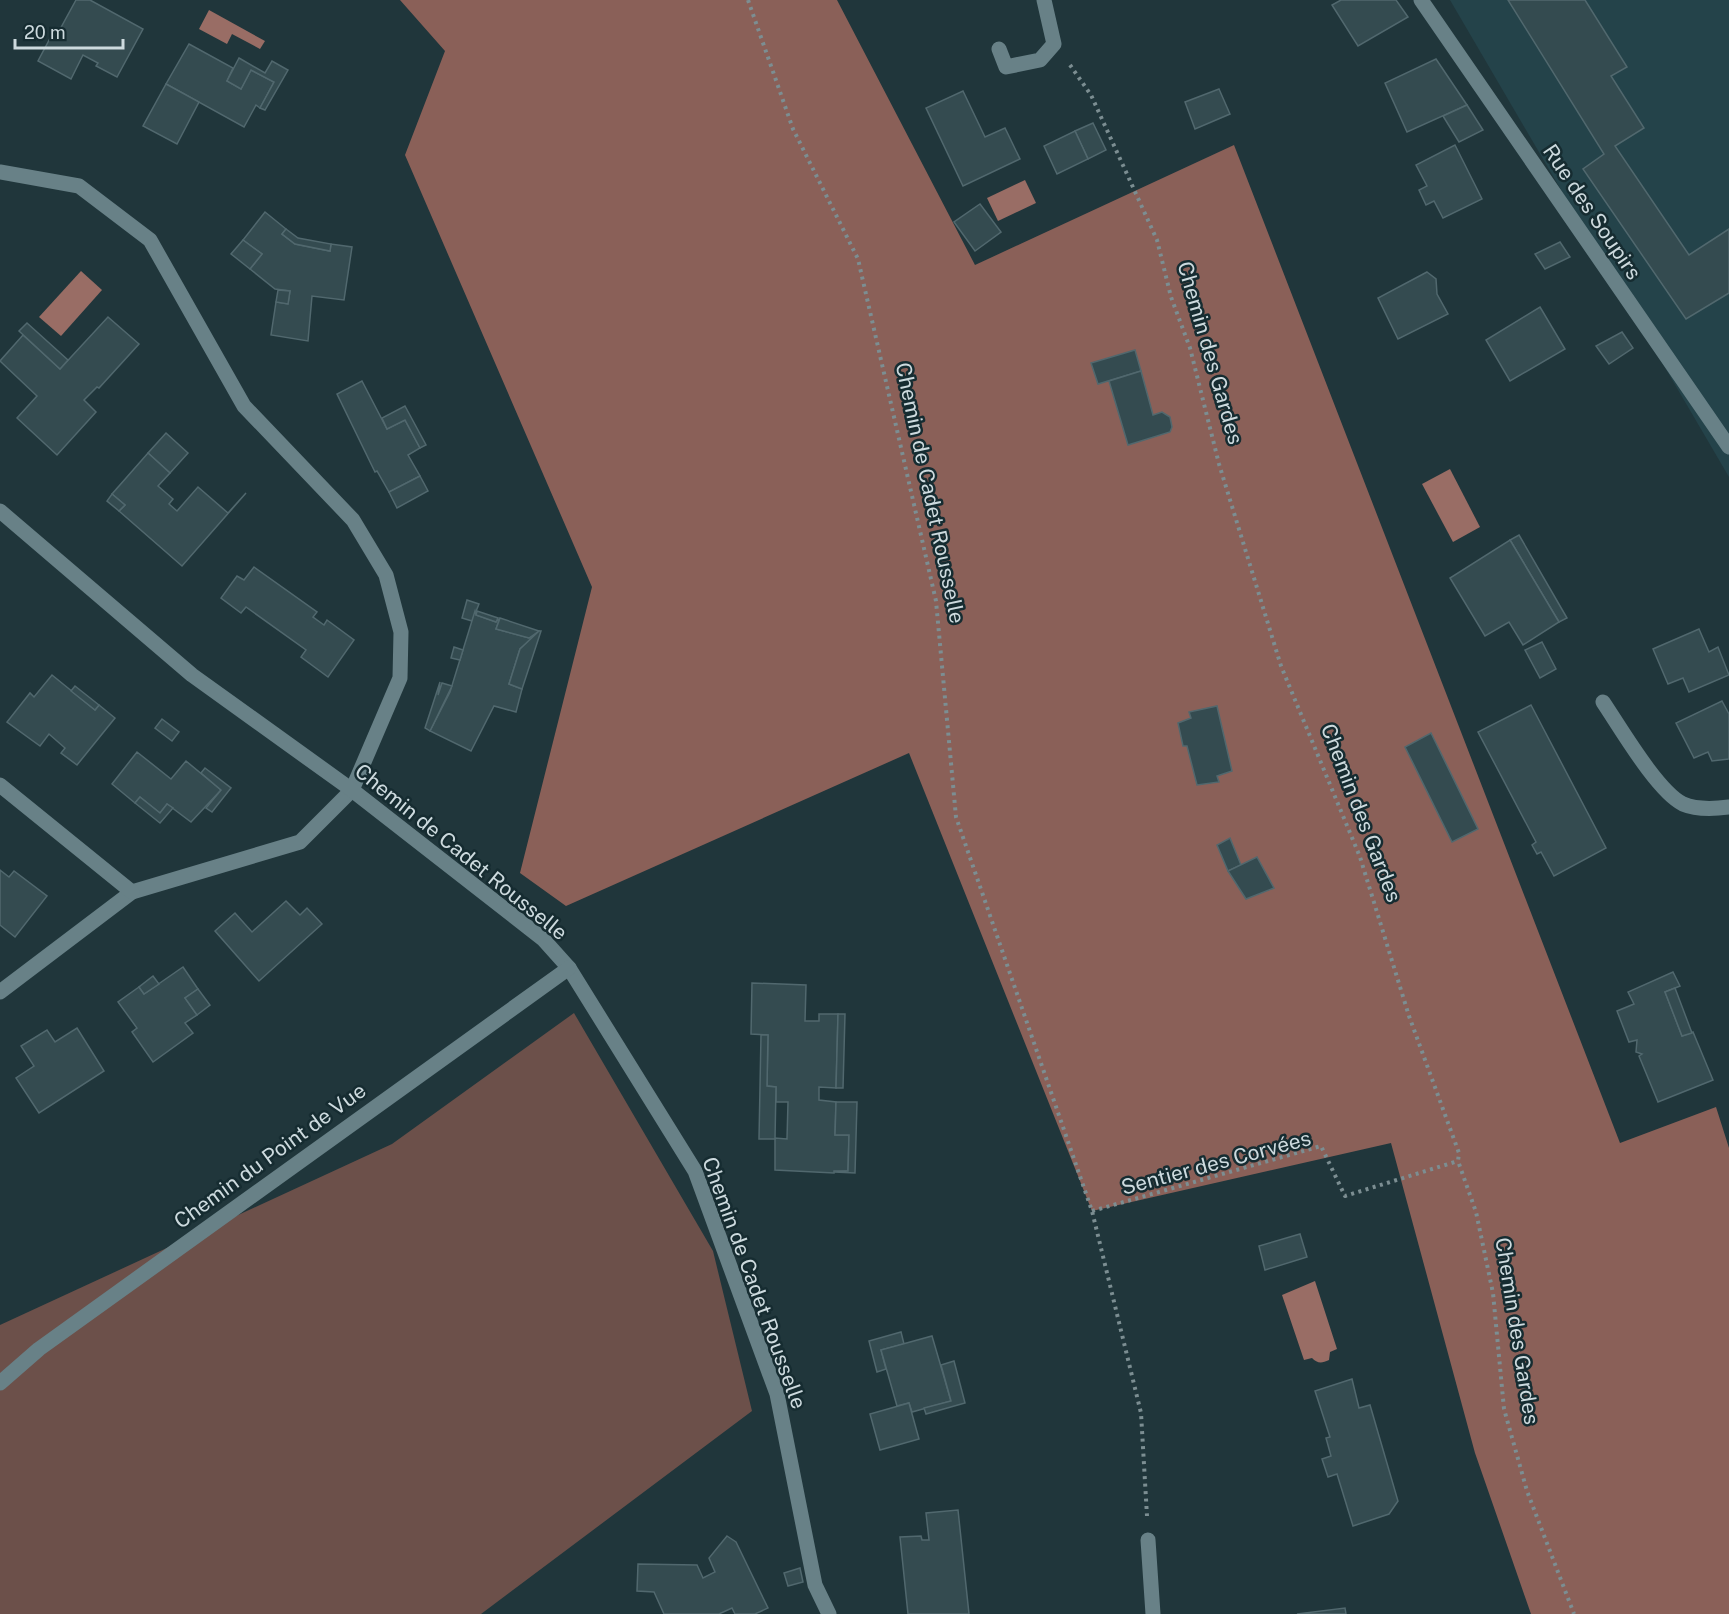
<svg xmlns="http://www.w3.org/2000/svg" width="1729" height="1614" font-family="'Public Sans',sans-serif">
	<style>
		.built { fill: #24434a }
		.green { fill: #6c504a }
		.forest { fill: #8a6058 }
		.water { fill: #996d65 }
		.building { fill: #344b50; stroke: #51686e; stroke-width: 1.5 }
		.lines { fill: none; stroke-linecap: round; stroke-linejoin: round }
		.path { stroke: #7c8e92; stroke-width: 4; stroke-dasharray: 3 4.5; stroke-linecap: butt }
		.service { stroke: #688187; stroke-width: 15 }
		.minor { stroke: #688187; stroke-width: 15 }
		.labels { text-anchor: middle; stroke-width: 5; stroke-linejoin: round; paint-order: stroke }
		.street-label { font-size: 21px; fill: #cddade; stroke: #162c31 }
	</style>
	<rect width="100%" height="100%" fill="#20363b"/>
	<polygon class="built" points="1450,0 1729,0 1729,477"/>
	<polygon class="green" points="574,1013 713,1251 752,1411 481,1614 0,1614 0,1325 392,1144"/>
	<polygon class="forest" points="400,0 837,0 975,265 1234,145 1620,1143 1716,1107 1729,1148 1729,1614 1531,1614 1475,1453 1391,1143 1092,1211 909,753 566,906 520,873 592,587 405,155 445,51"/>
	<g class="water">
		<polygon points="209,10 265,41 260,49 232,34 227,44 199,29"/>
		<polygon points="1025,180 1036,203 998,221 987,198"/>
		<polygon points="81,271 102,290 61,336 39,317"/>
		<polygon points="1450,469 1480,527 1453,542 1422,484"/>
		<path d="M1315,1281L1337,1349L1330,1352L1329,1360C1321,1364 1317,1363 1312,1358L1304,1360L1282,1295Z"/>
	</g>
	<g class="building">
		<polygon points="76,0 90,0 143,29 117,77 96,66 98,63 83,55 71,79 38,61 55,29 59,31"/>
		<polygon points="1341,0 1396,0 1408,17 1358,46 1332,5"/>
		<polygon points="1508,0 1585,0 1627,67 1611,76 1644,128 1615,146 1689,255 1729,229 1729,293 1686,319 1583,169 1604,154"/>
		<polygon points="189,44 233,68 227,81 241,89 251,70 274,82 260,108 256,105 244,127 166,84"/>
		<polygon points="239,58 265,73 272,61 288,70 265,110 260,108 274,82 251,70 241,89 227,81"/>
		<polygon points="1436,59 1467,105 1407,132 1385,83"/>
		<polygon points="166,84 199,102 177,144 143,126"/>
		<polygon points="1219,89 1230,114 1195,129 1185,102"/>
		<polygon points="963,91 985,137 1005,128 1020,159 963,186 926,108"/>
		<polygon points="1467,105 1483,130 1459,142 1443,116"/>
		<polygon points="1093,123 1106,150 1088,159 1075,131"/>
		<polygon points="1075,131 1088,159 1057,174 1044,146"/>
		<polygon points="1455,145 1482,199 1443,218 1434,201 1426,205 1419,190 1427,186 1416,165"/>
		<polygon points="980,204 1001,232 975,251 954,222"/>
		<polygon points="265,212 286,229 282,234 295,244 330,251 331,244 352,247 344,300 312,296 308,341 271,335 276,302 288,304 290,291 275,289 250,269 262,254 243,240"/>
		<polygon points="286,229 298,238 331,244 330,251 295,244 282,234"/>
		<polygon points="243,240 262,254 250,269 231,254"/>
		<polygon points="1560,242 1570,257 1545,269 1535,254"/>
		<polygon points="1427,272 1436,279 1437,294 1448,314 1398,339 1378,298"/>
		<polygon points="278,290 290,291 288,304 276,302"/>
		<polygon points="1540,307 1565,349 1510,381 1486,340"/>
		<polygon points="108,317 139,344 99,388 97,387 84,400 96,412 57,455 17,418 37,396 0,361 23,335 60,369"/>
		<polygon points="27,323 68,360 60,369 19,331"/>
		<polygon points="1622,332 1633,348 1609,364 1596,346"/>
		<polygon points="1135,350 1141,371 1098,384 1091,363"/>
		<polygon points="1141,371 1153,415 1162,412 1170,417 1172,427 1170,432 1128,445 1109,381"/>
		<polygon points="362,381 387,429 405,420 420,448 408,455 420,476 389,492 377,471 375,472 337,394"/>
		<polygon points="405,406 426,445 420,448 405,420 387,429 382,418"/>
		<polygon points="166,433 188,453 170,473 148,453"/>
		<polygon points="148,453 170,473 158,486 173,499 169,504 177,511 198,487 228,513 246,493 182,566 119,511 125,505 112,494"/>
		<polygon points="420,476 428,491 397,508 389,492"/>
		<polygon points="112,494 125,505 119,511 107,501"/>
		<polygon points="1519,535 1567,618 1559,622 1510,540"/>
		<polygon points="1510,540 1559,622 1523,645 1509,622 1485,636 1450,578"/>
		<polygon points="254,567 317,612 313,617 324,625 327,620 354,640 328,677 301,657 306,650 246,607 241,613 221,598 237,576 244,580"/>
		<polygon points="467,600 479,604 472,621 462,618"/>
		<polygon points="475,611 476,615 496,622 500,618 496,629 529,638 540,632 520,649 509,684 522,689 516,712 494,706 471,751 430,731 450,692"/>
		<polygon points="477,611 498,618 496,622 476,615"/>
		<polygon points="500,618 539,631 529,638 496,629"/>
		<polygon points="1699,629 1709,652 1718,647 1729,675 1689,692 1683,678 1668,684 1653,649"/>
		<polygon points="539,631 541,631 522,689 509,684 520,649"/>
		<polygon points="1542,642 1556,669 1540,678 1525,650"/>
		<polygon points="454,647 463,650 460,660 451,658"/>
		<polygon points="52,675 95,710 99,705 115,718 77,765 61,753 65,748 49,734 40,746 7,722 30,693 34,697"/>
		<polygon points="440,682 438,695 442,683 452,686 430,731 425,728"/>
		<polygon points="75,686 99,705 95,710 71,691"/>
		<polygon points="1722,701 1729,714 1729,759 1712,761 1708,752 1694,758 1676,723"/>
		<polygon points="1531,705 1606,848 1554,876 1541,852 1537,854 1532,845 1536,842 1478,732"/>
		<polygon points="1217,706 1232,771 1217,776 1219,782 1197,785 1187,746 1183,746 1178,723 1191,718 1189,712"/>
		<polygon points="162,719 179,732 172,741 155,728"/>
		<polygon points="1431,733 1478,829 1452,842 1405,747"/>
		<polygon points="137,752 171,779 186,761 221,790 191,822 167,804 160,813 140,797 135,803 112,784"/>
		<polygon points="205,768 231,788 212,812 206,808 221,790 201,773"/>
		<polygon points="140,797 160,813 167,804 173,808 160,823 135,803"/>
		<polygon points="1230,838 1241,865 1228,871 1217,845"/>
		<polygon points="1257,857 1274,888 1246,899 1228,871"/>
		<polygon points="0,870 9,877 14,871 47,896 15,937 0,925"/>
		<polygon points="286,901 300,915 307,908 322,924 259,981 215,931 235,913 252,932"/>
		<polygon points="183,967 198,989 185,998 197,1015 185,1023 193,1033 153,1062 132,1032 137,1028 118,1002 139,987 144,994"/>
		<polygon points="1673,972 1680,986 1665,992 1682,1036 1693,1032 1713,1080 1658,1102 1639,1056 1642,1054 1636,1052 1637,1040 1629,1042 1617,1011 1634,1004 1628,992"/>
		<polygon points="153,976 159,984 144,994 139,987"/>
		<polygon points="752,983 806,985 805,1021 819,1021 819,1014 838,1014 836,1088 819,1087 819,1100 836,1102 835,1135 849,1135 848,1171 834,1171 834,1173 775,1170 775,1138 787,1139 788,1102 776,1102 776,1087 767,1086 768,1035 751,1034"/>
		<polygon points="1675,988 1692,1033 1682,1036 1665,992"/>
		<polygon points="198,989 210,1005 197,1015 185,998"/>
		<polygon points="838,1014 845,1014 843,1088 836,1088"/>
		<polygon points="77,1028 104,1071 39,1113 16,1078 34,1066 21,1046 47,1030 55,1042"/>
		<polygon points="761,1035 768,1035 767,1086 776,1087 775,1139 759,1139"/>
		<polygon points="836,1102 857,1102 855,1173 834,1172 848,1171 849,1135 835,1135"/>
		<polygon points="1300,1234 1307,1257 1265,1270 1259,1246"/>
		<polygon points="901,1332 904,1344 881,1350 886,1369 877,1372 869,1341"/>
		<polygon points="932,1336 951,1401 912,1412 909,1403 897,1406 881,1350"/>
		<polygon points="954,1361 965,1403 926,1414 924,1408 951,1401 941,1365"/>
		<polygon points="1352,1379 1359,1408 1370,1405 1398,1501 1389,1514 1353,1526 1337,1474 1328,1477 1322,1459 1331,1456 1326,1438 1330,1437 1315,1391"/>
		<polygon points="909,1403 919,1439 880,1450 870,1414"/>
		<polygon points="958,1510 969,1614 908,1614 900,1537 921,1536 922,1540 929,1540 926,1513"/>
		<polygon points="727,1536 736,1542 768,1608 755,1614 735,1614 732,1608 719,1614 664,1614 654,1592 637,1591 638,1564 697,1565 703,1578 715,1572 709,1558"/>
		<polygon points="800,1568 803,1582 788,1586 784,1573"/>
		<polygon points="1345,1608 1346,1614 1297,1614"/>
	</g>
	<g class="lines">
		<g class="path">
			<polyline points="748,0 793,129 858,259 936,601 956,817 1092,1211 1141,1413 1147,1516"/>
			<polyline points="1070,65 1091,95 1157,240 1171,297 1190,348 1219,464 1281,666 1360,857 1409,1016 1459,1153 1458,1161 1476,1212 1493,1293 1504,1409 1527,1491 1574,1614"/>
			<polyline points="1092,1211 1321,1146 1345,1196 1458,1161"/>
		</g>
		<path class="service" d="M1603,702C1620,727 1657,791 1683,804C1697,810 1714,809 1729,807"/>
		<g class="minor">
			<polyline points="1421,0 1729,447"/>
			<polyline points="999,49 1006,67 1040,60 1054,44 1044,0"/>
			<polyline points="0,172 79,186 150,240 244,406 353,520 386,575 401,632 400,678 352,790 300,842 132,892 0,992"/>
			<polyline points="0,511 192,675 352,790 543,939 569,968 695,1171 777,1394 815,1585 829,1614"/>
			<polyline points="0,785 132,892"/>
			<polyline points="0,1383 39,1349 569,968"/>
			<polyline points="1148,1540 1153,1614"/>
		</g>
	</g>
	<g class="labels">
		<g class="street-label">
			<text transform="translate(1592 212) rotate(56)" y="7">Rue des Soupirs</text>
			<text transform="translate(1210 353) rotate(74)" y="7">Chemin des Gardes</text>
			<text transform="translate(930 493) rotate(78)" y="7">Chemin de Cadet Rousselle</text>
			<text transform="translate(1361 813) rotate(69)" y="7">Chemin des Gardes</text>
			<text transform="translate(461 852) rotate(39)" y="7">Chemin de Cadet Rousselle</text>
			<text transform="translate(270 1156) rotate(-36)" y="7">Chemin du Point de Vue</text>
			<text transform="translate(1216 1163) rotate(-15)" y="7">Sentier des Corvées</text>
			<text transform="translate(754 1283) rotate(70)" y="7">Chemin de Cadet Rousselle</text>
			<text transform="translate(1517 1331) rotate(81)" y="7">Chemin des Gardes</text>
		</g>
	</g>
	<path d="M15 39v9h108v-9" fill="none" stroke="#cddade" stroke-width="3"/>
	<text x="24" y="39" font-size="18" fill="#cddade" stroke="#162c31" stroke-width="4.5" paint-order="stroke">20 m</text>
</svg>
